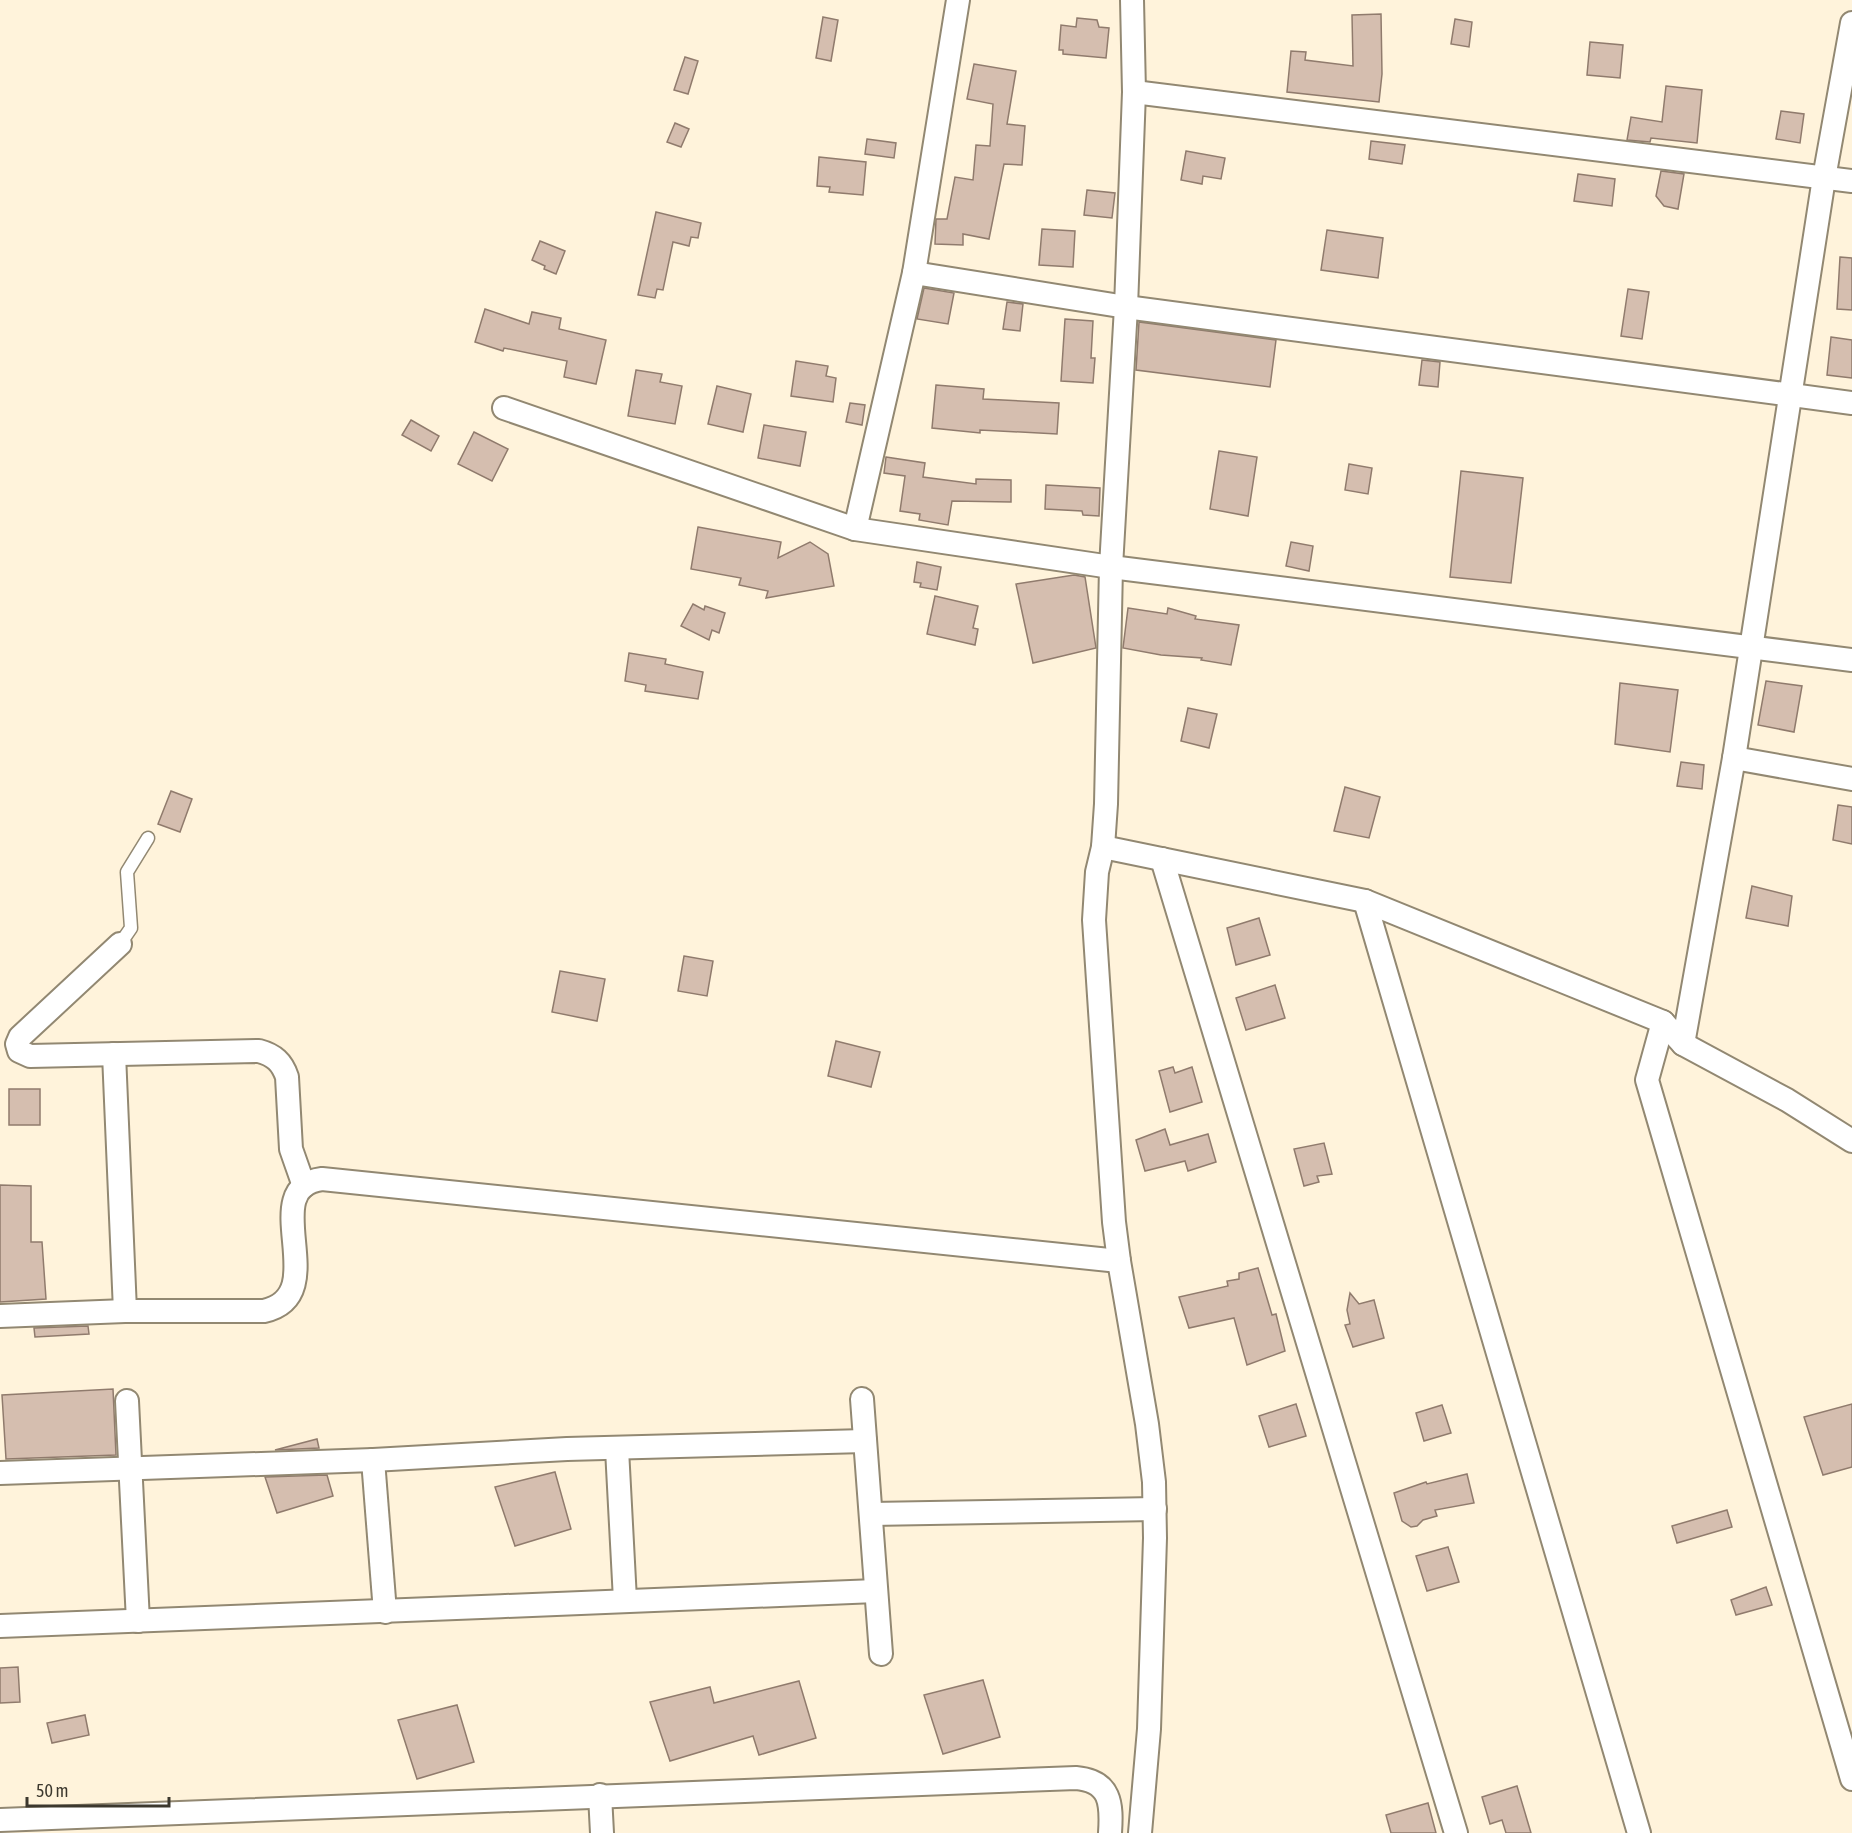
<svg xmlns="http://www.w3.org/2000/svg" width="1852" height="1833" font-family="'Asap Condensed',sans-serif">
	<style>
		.building { fill: #d5beaf; stroke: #907b6d; stroke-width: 1.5 }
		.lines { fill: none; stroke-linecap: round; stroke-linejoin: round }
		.lane-casing { stroke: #928872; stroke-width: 15 }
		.street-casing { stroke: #928872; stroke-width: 26 }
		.lane { stroke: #fff; stroke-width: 12 }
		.street { stroke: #fff; stroke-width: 22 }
	</style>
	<rect width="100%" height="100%" fill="#fff3db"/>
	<g class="building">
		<polygon points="1381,14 1382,74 1379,102 1287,92 1291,51 1306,52 1305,60 1353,66 1352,15"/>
		<polygon points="823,17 838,20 831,61 816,58"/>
		<polygon points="1077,18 1097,20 1099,27 1109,28 1106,58 1063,54 1063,50 1059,50 1061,25 1076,27"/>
		<polygon points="1455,19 1472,22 1469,47 1451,44"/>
		<polygon points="1590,42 1623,45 1620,78 1587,75"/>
		<polygon points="685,57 698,61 688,94 674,90"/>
		<polygon points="974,64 1016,71 1007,124 1025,126 1022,165 1004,164 989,239 963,234 963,245 935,244 936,219 947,219 955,177 973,180 976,145 990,146 993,104 967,99"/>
		<polygon points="1666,86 1702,90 1697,143 1651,138 1650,142 1627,140 1631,117 1662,122"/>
		<polygon points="1781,111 1804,114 1800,143 1776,139"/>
		<polygon points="675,123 689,129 681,147 667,142"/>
		<polygon points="867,139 896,143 894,158 865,154"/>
		<polygon points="1371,141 1405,145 1402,164 1369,159"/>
		<polygon points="1186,151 1225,158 1221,179 1203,176 1202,184 1181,180"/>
		<polygon points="819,157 866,162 863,195 829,192 830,187 817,186"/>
		<polygon points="1661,171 1684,174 1678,209 1664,206 1656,196"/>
		<polygon points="1578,174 1615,179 1612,206 1574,201"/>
		<polygon points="1087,190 1115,193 1112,218 1084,215"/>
		<polygon points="656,212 701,223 698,238 691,237 689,246 673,242 663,290 657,289 655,298 638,295"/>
		<polygon points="1042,229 1075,231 1073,267 1039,265"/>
		<polygon points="1327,230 1383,238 1378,278 1321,270"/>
		<polygon points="540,241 565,251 556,274 544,269 545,266 532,260"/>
		<polygon points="1840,257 1852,258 1852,310 1837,309"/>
		<polygon points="924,288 954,293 948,324 917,319"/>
		<polygon points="1628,289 1649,292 1642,339 1621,336"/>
		<polygon points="1007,302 1023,304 1020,331 1003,329"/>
		<polygon points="485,309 529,324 532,312 561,318 559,329 606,340 596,384 564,377 567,361 504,348 503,351 475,342"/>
		<polygon points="1065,319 1093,321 1091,358 1095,358 1093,383 1061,381"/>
		<polygon points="1139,322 1276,340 1270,387 1136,370"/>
		<polygon points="1831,337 1852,340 1852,378 1827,375"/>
		<polygon points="1422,360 1440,362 1438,387 1419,385"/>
		<polygon points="796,361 828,366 826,376 836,378 833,402 791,396"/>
		<polygon points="636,370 662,374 660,382 682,386 675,424 628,416"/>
		<polygon points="936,385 984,389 983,399 1059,403 1057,434 980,430 980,433 932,428"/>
		<polygon points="717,386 751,394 743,432 708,424"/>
		<polygon points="850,403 865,405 862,425 846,422"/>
		<polygon points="411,420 439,436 431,451 402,435"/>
		<polygon points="764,425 806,432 800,466 758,458"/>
		<polygon points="474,432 508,449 492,481 458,464"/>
		<polygon points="1219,451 1257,457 1248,516 1210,509"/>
		<polygon points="886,457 925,463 923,477 976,484 976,479 1011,480 1011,502 952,501 948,525 919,520 920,514 900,511 905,476 884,473"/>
		<polygon points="1349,464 1372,468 1368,494 1345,490"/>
		<polygon points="1461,471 1523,478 1511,583 1450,577"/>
		<polygon points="1046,485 1100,488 1099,516 1083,515 1082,511 1045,509"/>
		<polygon points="698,527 781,542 778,558 810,542 828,554 834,586 766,598 768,591 739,585 741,578 691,569"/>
		<polygon points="1291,542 1313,546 1309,571 1286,566"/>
		<polygon points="917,562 941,567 937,590 920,587 921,583 914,582"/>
		<polygon points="1074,575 1085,577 1096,648 1033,663 1016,584"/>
		<polygon points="935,596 978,606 973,628 978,629 975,645 927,634"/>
		<polygon points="693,604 704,610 705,606 725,613 719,633 712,630 709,640 681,626"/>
		<polygon points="1128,608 1167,614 1168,608 1196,616 1195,619 1239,625 1231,665 1201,660 1202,658 1161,655 1123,648"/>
		<polygon points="629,653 666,659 665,664 703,672 698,699 645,691 646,685 625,681"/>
		<polygon points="1766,681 1802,686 1794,732 1758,725"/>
		<polygon points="1620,683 1678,690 1670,752 1615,744"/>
		<polygon points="1188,708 1217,714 1209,748 1181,741"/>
		<polygon points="1681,762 1704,765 1702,789 1677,786"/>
		<polygon points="1345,787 1380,797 1369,838 1334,831"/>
		<polygon points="171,791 192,799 180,832 158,824"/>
		<polygon points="1838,805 1852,807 1852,844 1833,840"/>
		<polygon points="1752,886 1792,896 1788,926 1746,918"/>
		<polygon points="1259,918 1270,955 1236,965 1227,928"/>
		<polygon points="684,956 713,961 707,996 678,991"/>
		<polygon points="560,971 605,979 597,1021 552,1012"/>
		<polygon points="1275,985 1285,1018 1246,1030 1236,998"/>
		<polygon points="836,1041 880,1052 871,1087 828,1076"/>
		<polygon points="1173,1067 1175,1073 1192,1067 1202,1102 1170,1112 1159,1071"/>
		<rect x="9" y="1089" width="31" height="36"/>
		<polygon points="1165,1129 1170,1145 1208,1134 1216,1162 1188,1171 1185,1161 1145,1171 1136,1140"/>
		<polygon points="1324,1143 1332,1174 1317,1176 1319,1182 1304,1186 1294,1149"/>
		<polygon points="0,1185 31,1186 31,1242 42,1242 46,1299 0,1302"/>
		<polygon points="1258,1268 1272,1315 1276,1314 1285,1351 1247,1365 1234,1318 1189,1328 1179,1297 1228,1286 1227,1281 1239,1279 1239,1273"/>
		<polygon points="1350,1293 1359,1304 1374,1300 1384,1338 1353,1347 1345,1325 1350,1324 1347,1310"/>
		<polygon points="88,1326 89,1334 35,1337 34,1328"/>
		<polygon points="113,1389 116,1455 6,1459 2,1395"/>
		<polygon points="1296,1404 1306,1436 1269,1447 1259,1416"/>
		<polygon points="1852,1404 1852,1467 1823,1475 1804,1417"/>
		<polygon points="1442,1405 1451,1433 1424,1441 1416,1413"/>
		<polygon points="317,1439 319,1448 275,1450"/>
		<polygon points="555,1472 571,1529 515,1546 495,1487"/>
		<polygon points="1467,1474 1474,1503 1435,1510 1437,1516 1423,1520 1417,1526 1411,1527 1402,1521 1394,1493 1426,1482 1427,1484"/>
		<polygon points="327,1475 333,1496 277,1513 265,1477"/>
		<polygon points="1727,1510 1732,1527 1677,1543 1672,1526"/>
		<polygon points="1448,1547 1459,1582 1427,1591 1416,1556"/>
		<polygon points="1766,1587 1772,1605 1736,1615 1731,1600"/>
		<polygon points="18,1667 20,1702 0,1703 0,1668"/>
		<polygon points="983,1680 1000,1737 943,1754 924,1695"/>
		<polygon points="799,1681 816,1738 759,1755 753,1736 670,1761 650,1702 710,1687 714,1703"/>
		<polygon points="457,1705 474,1762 417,1779 398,1720"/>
		<polygon points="85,1715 89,1735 52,1743 47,1723"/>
		<polygon points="1517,1786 1531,1833 1506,1833 1502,1820 1490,1824 1482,1797"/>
		<polygon points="1428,1803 1436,1833 1391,1833 1386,1815"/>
	</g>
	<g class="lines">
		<g class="lane-casing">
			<polyline id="lane" points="120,944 131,928 127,872 148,838"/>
		</g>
		<g class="street-casing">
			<g id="street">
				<polyline points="1132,0 1134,92 1126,307 1111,567 1106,804 1103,847 1097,872 1094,920 1114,1222 1119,1261 1147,1424 1154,1482 1155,1538 1149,1729 1140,1833"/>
				<polyline points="1134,92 1852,181"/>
				<polyline points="914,273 1126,307 1852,403"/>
				<polyline points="504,408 855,529 1111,567 1852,660"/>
				<polyline points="855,529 914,273 958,0"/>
				<polyline points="1734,758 1852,779"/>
				<polyline points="1103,847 1365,901 1663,1022 1683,1044 1787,1100 1852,1141"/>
				<polyline points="1162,859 1456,1833"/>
				<polyline points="1365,901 1639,1833"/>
				<path d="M120,944L20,1037L17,1044L19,1051L30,1056L259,1051C274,1055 282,1062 287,1077L291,1149L304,1186"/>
				<polyline points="1663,1022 1647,1080 1852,1779"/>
				<polyline points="1683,1044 1734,758 1824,178 1852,23"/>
				<polyline points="114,1054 125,1311"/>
				<path d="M0,1316L125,1311H264C335,1295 254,1188 322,1179L1119,1261"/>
				<polyline points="862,1399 881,1654"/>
				<polyline points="127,1401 138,1621"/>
				<polyline points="617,1449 625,1600"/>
				<polyline points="373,1460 385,1612"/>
				<polyline points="0,1473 373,1460 567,1449 865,1441"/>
				<polyline points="871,1514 1155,1509"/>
				<path d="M0,1626C292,1616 584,1602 876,1591"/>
				<polyline points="600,1795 602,1833"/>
				<path d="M0,1820L1076,1778C1111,1781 1112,1804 1110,1833"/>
			</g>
		</g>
		<use href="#lane" class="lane"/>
		<use href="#street" class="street"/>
	</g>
	<path d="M27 1797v9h142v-9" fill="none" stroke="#3c382e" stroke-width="3"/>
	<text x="36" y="1797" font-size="18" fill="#3c382e" stroke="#fff3db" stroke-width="4.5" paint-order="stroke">50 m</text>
</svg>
